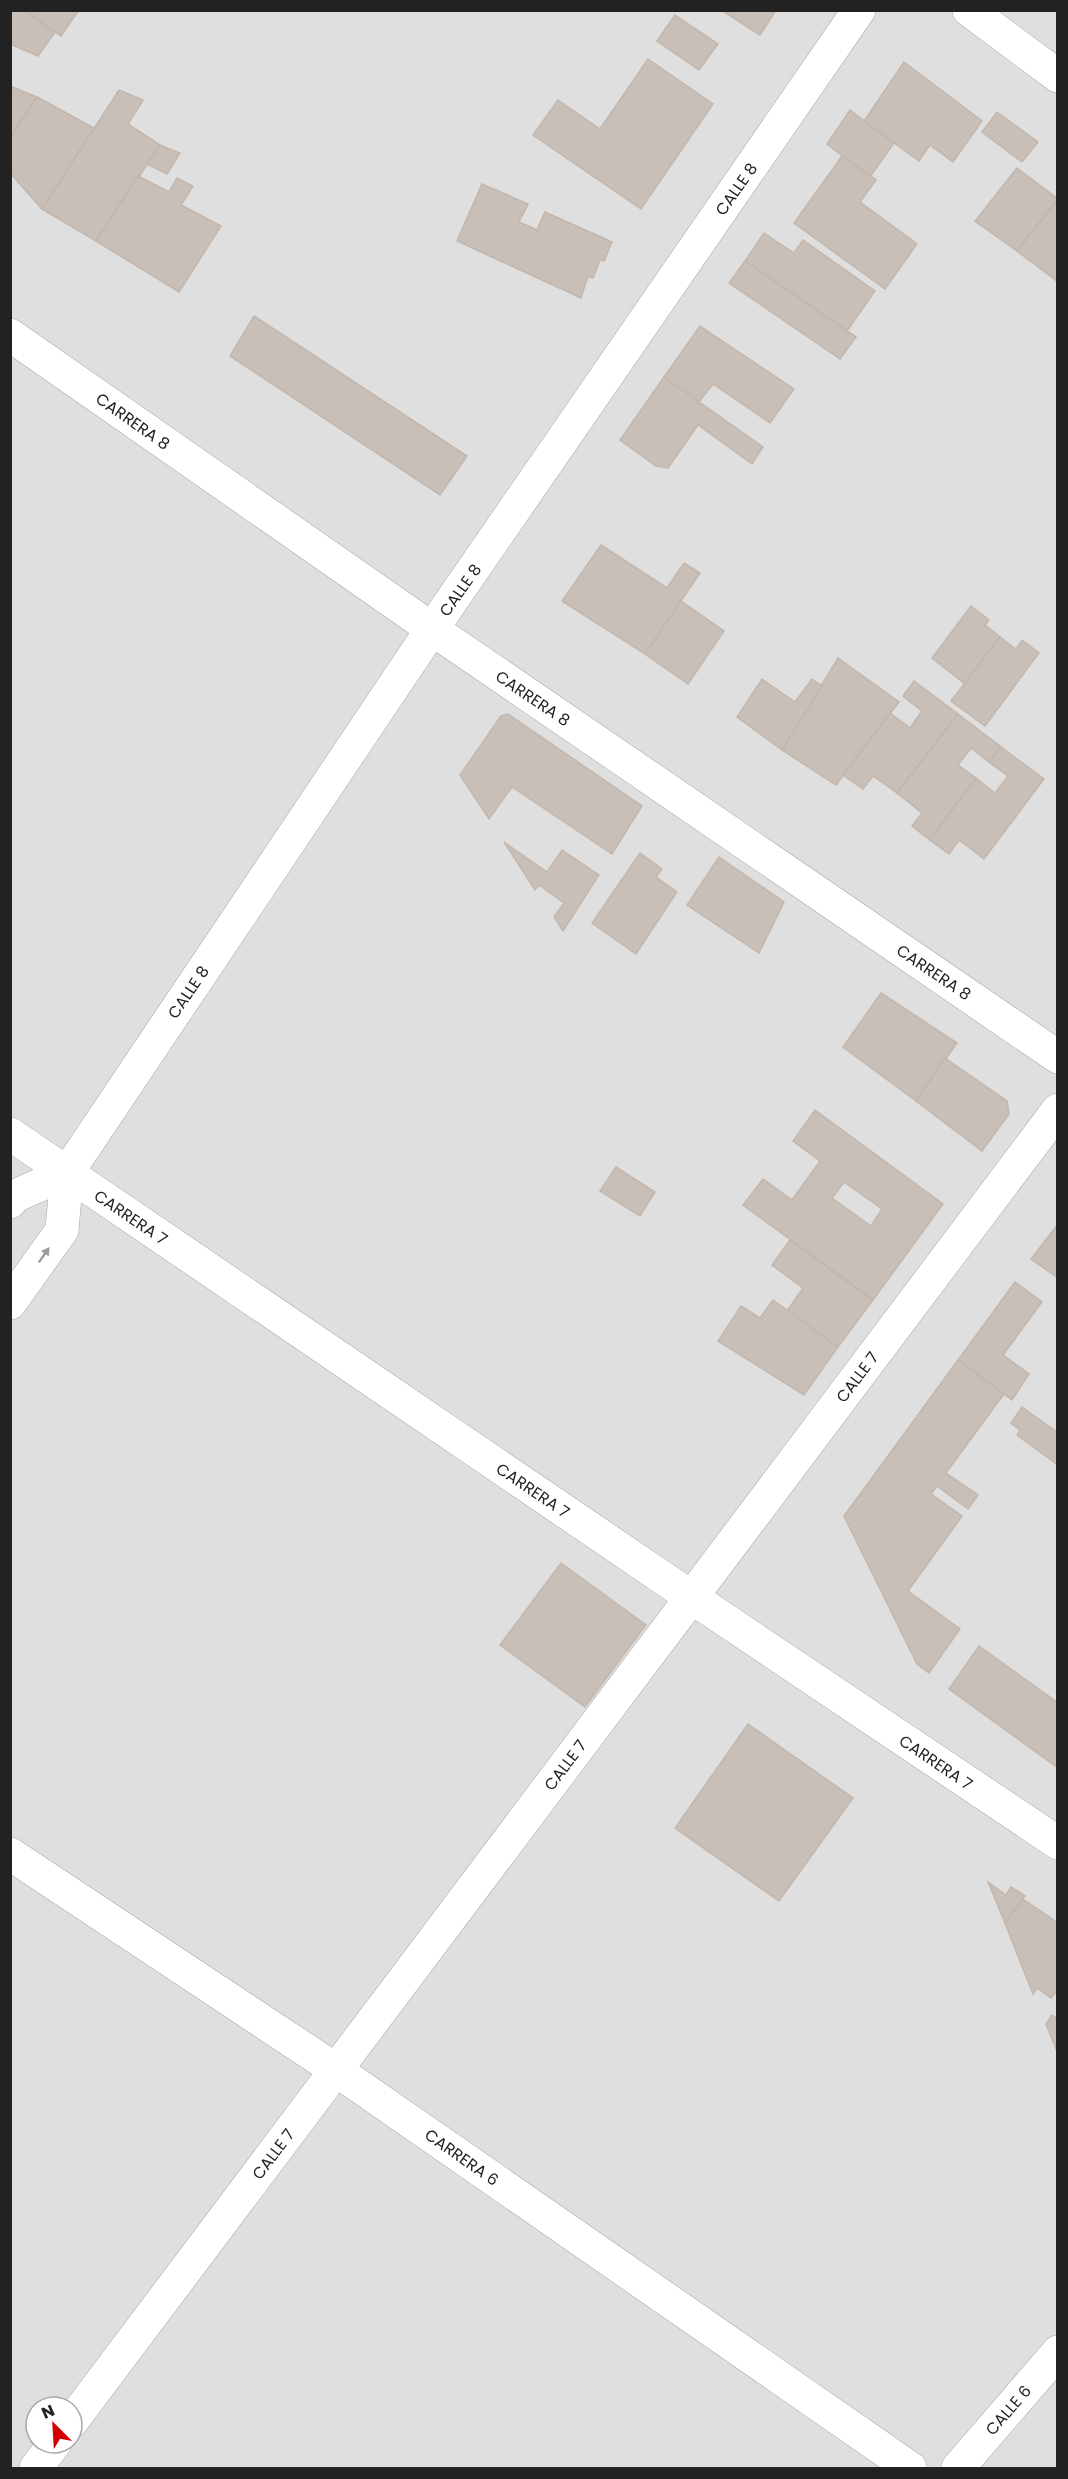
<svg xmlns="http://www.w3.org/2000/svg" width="1068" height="2479" font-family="Poppins,sans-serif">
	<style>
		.residential { fill: #e0dfdf; fill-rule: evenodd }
		.building { fill: #c7bfb8; stroke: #c4b6ab; stroke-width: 1.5; fill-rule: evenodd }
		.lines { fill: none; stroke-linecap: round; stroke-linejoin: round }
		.minor-casing { stroke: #a9a9a9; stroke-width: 34 }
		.minor { stroke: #fff; stroke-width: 33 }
		.oneway { fill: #9c9c9c }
		.labels { text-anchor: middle; stroke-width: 4.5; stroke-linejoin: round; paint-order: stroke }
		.street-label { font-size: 16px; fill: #222; stroke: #fff }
	</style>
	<rect width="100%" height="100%" fill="#f2efe9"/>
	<path class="residential" d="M11,11H1057V2468H11ZM36,2407H72V2443H36Z"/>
	<g class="building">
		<polygon points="10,10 24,10 55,32 38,56 10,44"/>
		<polygon points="24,10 79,10 61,36"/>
		<polygon points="721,10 776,10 760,35"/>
		<polygon points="675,15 718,44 699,70 657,41"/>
		<polygon points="648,59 713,104 641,209 533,135 558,100 600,129"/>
		<polygon points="904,62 982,121 953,162 930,145 919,161 864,121"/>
		<polygon points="10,86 37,97 10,138"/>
		<polygon points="119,90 143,100 128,124 160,145 96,241 42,209"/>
		<polygon points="37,97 94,128 42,209 10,173 10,138"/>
		<polygon points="850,110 894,143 870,177 827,144"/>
		<polygon points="997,112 1038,142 1022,162 982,132"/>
		<polygon points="160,145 180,153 167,174 147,164"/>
		<polygon points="842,156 876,180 860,202 917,244 885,289 794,223"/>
		<polygon points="1017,168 1058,199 1017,251 975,221"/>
		<polygon points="138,176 169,192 177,178 193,186 181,205 221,226 179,292 96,241"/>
		<polygon points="482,184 528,204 519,222 537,230 545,212 612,242 604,261 600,260 593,278 588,276 581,298 457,241"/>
		<polygon points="1058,199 1058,282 1017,251"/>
		<polygon points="764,233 794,253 803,240 875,291 847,331 745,261"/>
		<polygon points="745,261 856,337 840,359 729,283"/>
		<polygon points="254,316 467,456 440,495 230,356"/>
		<polygon points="700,326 794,389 770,423 713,384 699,402 664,377"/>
		<polygon points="664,377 763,447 752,464 698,425 668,468 656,466 620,440"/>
		<polygon points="601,545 667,588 684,563 700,573 645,654 562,601"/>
		<polygon points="681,601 724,631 688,684 645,654"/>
		<polygon points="971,606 989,620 985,625 1000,637 965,684 932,658"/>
		<polygon points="1000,637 1016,649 1022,640 1039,653 985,726 951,701"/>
		<polygon points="838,658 899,702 836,785 782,750"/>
		<polygon points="762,679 795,702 812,679 822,686 782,750 737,717"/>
		<polygon points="914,681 958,714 897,793 873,776 863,789 843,775 890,713 910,728 922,711 903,696"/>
		<polygon points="508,714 642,806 612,854 512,787 489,819 460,775 501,716"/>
		<polygon points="958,714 1001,747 989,762 971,748 958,765 976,778 930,840 912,826 922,813 897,793"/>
		<polygon points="1001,747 1044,779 984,859 959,840 949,854 930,840 976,778 995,793 1008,776 989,762"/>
		<polygon points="504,842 547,872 562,850 599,875 563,931 554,917 564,903 539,885 535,890"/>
		<polygon points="640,853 662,869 656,877 677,892 636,954 592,923"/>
		<polygon points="719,857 784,902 759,953 687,905"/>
		<polygon points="881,993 957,1043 916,1101 843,1047"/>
		<polygon points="945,1058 1007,1101 1009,1114 982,1151 916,1101"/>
		<path d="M815,1110L943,1204L873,1300L743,1205L763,1179L792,1200L820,1161L793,1141ZM844,1182L882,1209L871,1226L832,1198Z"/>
		<polygon points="616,1167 655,1192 640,1216 600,1191"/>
		<polygon points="1058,1224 1058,1278 1031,1259"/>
		<polygon points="790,1240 873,1300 838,1347 787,1311 803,1288 772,1265"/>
		<polygon points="1015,1282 1042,1302 1003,1355 1029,1374 1012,1400 958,1360"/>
		<polygon points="773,1300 838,1347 804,1395 718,1341 741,1306 760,1318"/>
		<polygon points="958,1360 1004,1394 946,1473 978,1495 968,1509 937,1486 931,1494 962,1516 908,1591 960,1629 929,1673 917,1664 844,1516"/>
		<polygon points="1022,1407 1058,1433 1058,1465 1017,1435 1020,1430 1011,1423"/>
		<polygon points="561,1563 646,1625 585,1707 500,1645"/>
		<polygon points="979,1646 1058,1703 1058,1768 949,1689"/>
		<polygon points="748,1724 853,1798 779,1901 675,1828"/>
		<polygon points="988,1882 1006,1895 1011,1887 1025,1896 1005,1923"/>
		<polygon points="1023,1899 1058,1923 1058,1990 1051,1998 1037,1988 1033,1994 1005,1923"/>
		<polygon points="1052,2015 1058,2019 1058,2054 1046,2024"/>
	</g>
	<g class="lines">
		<g class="minor-casing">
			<g id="minor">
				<polyline points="969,10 1058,76"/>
				<polyline points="10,335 432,629 1058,1057"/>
				<polyline points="10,1134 691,1597 1058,1843"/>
				<polyline points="10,1202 15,1196 67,1173"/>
				<polyline points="10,1303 62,1230 67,1173 432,629 859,10"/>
				<polyline points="10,1854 336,2070 910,2468"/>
				<polyline points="72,2421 1058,1110"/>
				<polyline points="36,2468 55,2443"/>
				<polyline points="958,2468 1058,2352"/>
			</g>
		</g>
		<use href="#minor" class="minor"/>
	</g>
	<defs><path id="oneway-solid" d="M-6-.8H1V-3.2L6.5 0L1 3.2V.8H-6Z" transform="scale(1.5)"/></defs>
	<use class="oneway" href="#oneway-solid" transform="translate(44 1255) rotate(-55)"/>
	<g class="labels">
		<g class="street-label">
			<text transform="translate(736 189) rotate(-55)" y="6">CALLE 8</text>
			<text transform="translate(133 421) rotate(35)" y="6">CARRERA 8</text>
			<text transform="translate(460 590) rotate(-55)" y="6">CALLE 8</text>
			<text transform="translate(533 698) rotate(34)" y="6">CARRERA 8</text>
			<text transform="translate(934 972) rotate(34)" y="6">CARRERA 8</text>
			<text transform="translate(188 992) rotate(-56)" y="6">CALLE 8</text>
			<text transform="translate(131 1217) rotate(34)" y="6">CARRERA 7</text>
			<text transform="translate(857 1377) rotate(-53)" y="6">CALLE 7</text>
			<text transform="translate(533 1490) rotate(34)" y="6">CARRERA 7</text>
			<text transform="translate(936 1762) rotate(34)" y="6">CARRERA 7</text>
			<text transform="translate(565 1765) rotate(-53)" y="6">CALLE 7</text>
			<text transform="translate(273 2154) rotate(-53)" y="6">CALLE 7</text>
			<text transform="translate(462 2157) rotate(35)" y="6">CARRERA 6</text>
			<text transform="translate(1008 2410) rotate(-49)" y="6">CALLE 6</text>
		</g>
	</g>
	<rect width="1068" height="2479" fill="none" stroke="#222222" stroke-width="24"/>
	<g transform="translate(54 2425) rotate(336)"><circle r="28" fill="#ffffff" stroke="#a7a7a7" stroke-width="1.5"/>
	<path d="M0-4.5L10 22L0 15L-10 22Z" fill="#d40000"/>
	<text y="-9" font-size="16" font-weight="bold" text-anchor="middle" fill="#222222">N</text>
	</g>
</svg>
